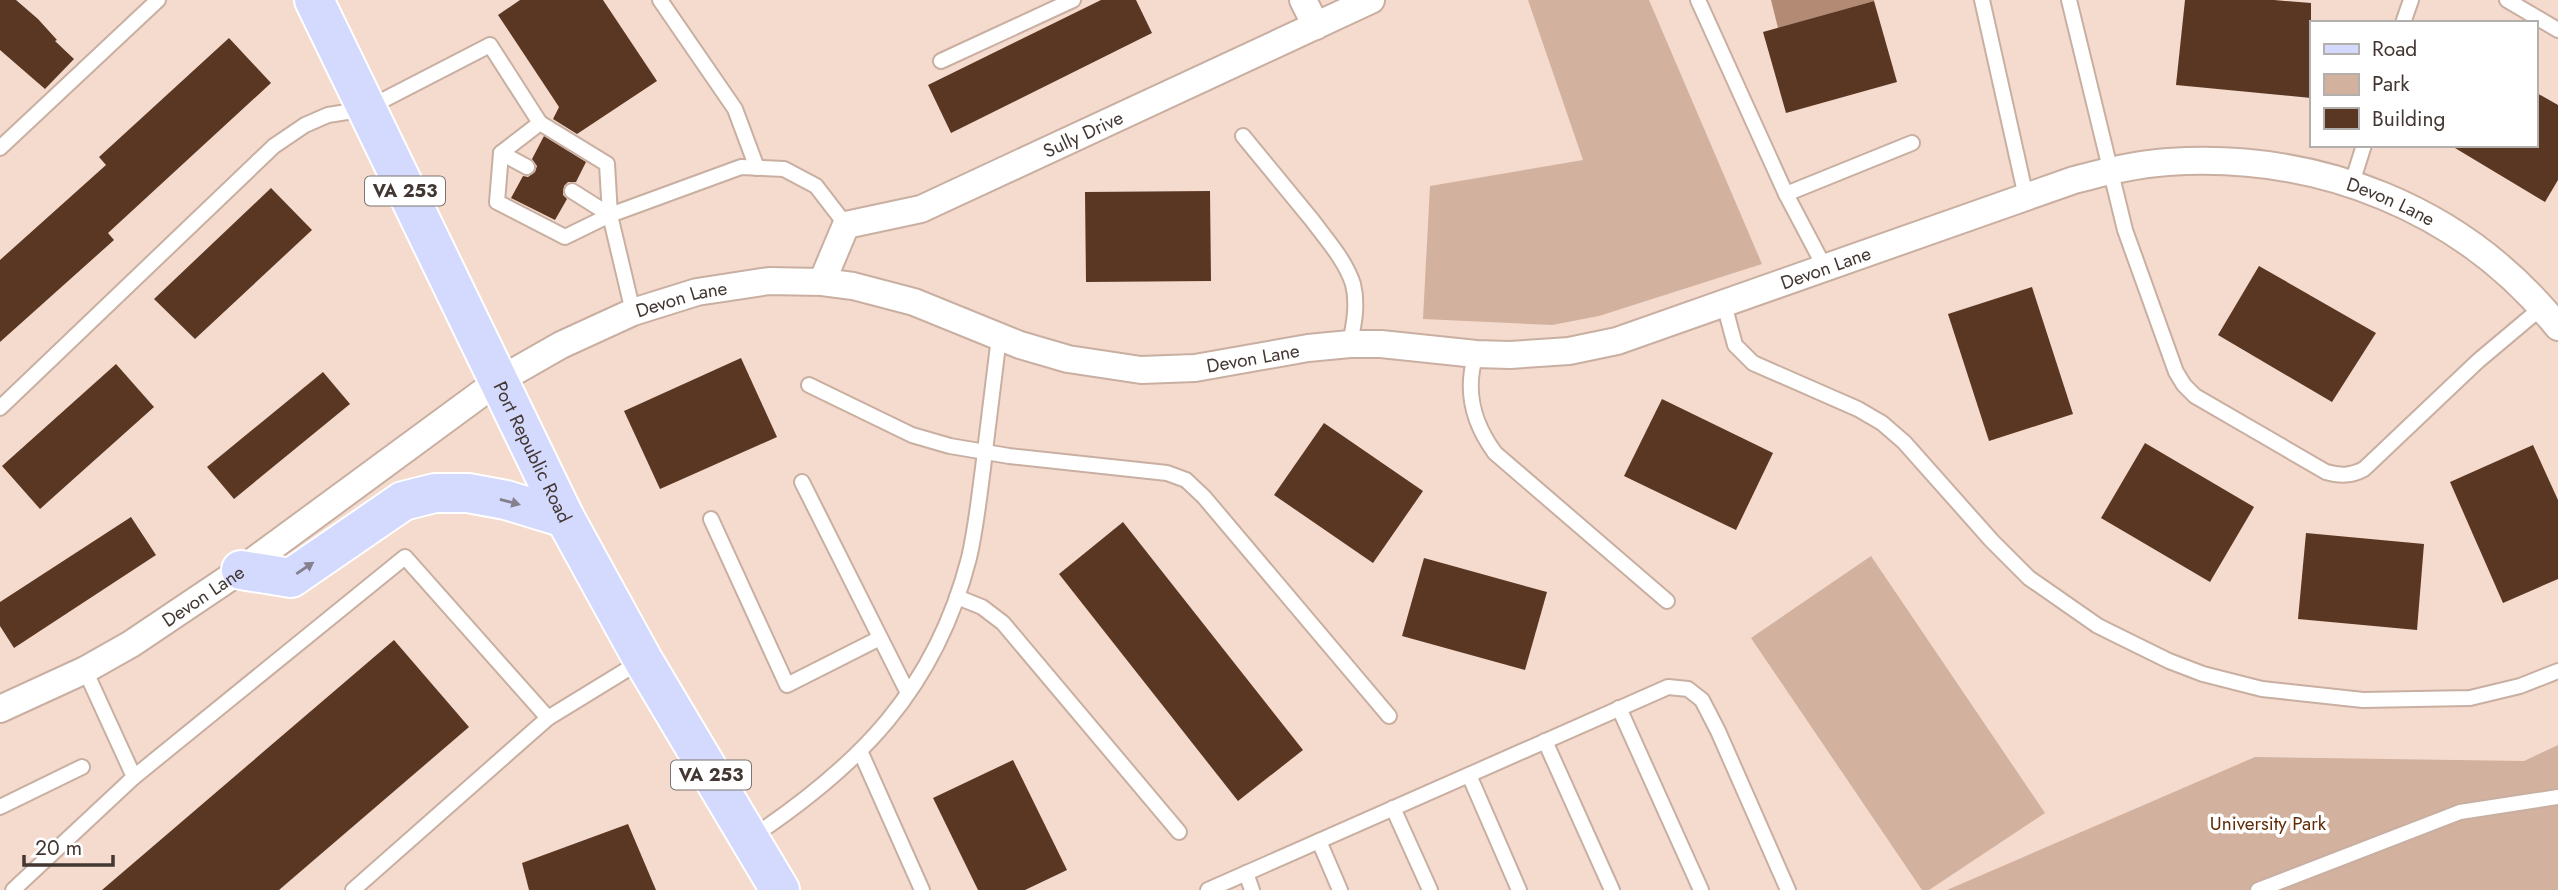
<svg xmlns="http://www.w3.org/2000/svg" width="2558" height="890" font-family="Jost,sans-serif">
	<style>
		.green { fill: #d2b19f }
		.water { fill: #b38b75 }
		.building { fill: #5a3723 }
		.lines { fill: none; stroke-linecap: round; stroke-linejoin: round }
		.service-casing { stroke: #c8afa1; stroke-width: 18 }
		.minor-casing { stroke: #c8afa1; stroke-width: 30 }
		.primary-casing { stroke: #fff; stroke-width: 42 }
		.service { stroke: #fff; stroke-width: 14 }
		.minor { stroke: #fff; stroke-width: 26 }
		.primary { stroke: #d4dafe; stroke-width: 38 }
		.oneway { fill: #84808e }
		.labels { text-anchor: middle; stroke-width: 7; stroke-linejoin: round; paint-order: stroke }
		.shield { fill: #fff; stroke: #7b7370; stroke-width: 2 }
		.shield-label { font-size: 18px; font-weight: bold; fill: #423732 }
		.street-label { font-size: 19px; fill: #423732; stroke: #fff }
		.park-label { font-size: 19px; fill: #612c08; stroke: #fff }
	</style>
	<rect width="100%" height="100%" fill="#f5dbcd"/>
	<g class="green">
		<polygon points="1528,0 1649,0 1762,264 1599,316 1552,325 1423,319 1430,186 1583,160"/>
		<polygon points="1871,556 2045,813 1929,890 1922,890 1751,638"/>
		<polygon points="2558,745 2558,890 1947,890 2255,757 2524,761"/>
	</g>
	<polygon class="water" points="1771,0 1874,0 1874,1 1778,28"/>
	<g class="building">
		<polygon points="0,0 16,0 38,19 57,40 55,41 74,59 45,89 0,50"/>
		<polygon points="520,0 603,0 657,81 577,134 553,119 559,107 498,15"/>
		<polygon points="1101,0 1136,0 1152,33 951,133 928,85"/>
		<polygon points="2185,0 2274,0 2311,3 2311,98 2176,85"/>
		<polygon points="1874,1 1897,82 1786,113 1763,32"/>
		<polygon points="229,38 271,83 108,233 114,240 0,342 0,260 106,165 99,157"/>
		<polygon points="2535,92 2558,105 2558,180 2545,202 2450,145 2535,145"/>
		<polygon points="544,136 586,162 576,182 568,182 564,186 563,195 567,199 555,220 511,198 523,176 528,177 535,172 537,166 532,159"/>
		<polygon points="271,188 312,230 195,339 154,299"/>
		<polygon points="1210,191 1211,281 1086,282 1085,192"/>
		<polygon points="2259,266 2376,333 2332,402 2218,335"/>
		<polygon points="2032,287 2073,414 1989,441 1948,314"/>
		<polygon points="741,358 777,437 660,489 624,411"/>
		<polygon points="116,364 154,407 40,509 2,466"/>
		<polygon points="323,372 350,404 234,499 207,467"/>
		<polygon points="1662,399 1773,453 1736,530 1624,476"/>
		<polygon points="1324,423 1423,491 1373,563 1274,495"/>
		<polygon points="2145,443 2254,507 2210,582 2101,518"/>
		<polygon points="2533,445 2558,500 2558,579 2503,603 2450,482"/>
		<polygon points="131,517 156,555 14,648 0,626 0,602"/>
		<polygon points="1123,522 1303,750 1238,801 1059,574"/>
		<polygon points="2306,533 2424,544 2417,630 2298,619"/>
		<polygon points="1424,558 1547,592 1525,670 1402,636"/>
		<polygon points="394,640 469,727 279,890 102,890"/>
		<polygon points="1013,760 1067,870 1025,890 978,890 933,798"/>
		<polygon points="628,824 656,890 529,890 522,863"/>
	</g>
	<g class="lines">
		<g class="service-casing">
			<g id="service">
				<polyline points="660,0 735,109 757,168"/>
				<polyline points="1698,0 1786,194 1825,268"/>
				<polyline points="1982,0 2026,197"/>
				<path d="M2069,0L2125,230L2176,372L2184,385L2195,396L2326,472C2340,476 2351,476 2364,469L2478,361L2541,308"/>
				<polyline points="2507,0 2558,30"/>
				<polyline points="2403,23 2411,0"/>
				<polyline points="941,61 1073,0"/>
				<path d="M1243,136C1266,164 1289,192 1312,220C1327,240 1345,260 1353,284C1358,304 1354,324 1350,344"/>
				<polyline points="0,148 158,0"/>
				<polyline points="501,153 527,167"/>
				<polyline points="2352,183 2364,145"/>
				<polyline points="572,191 610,215"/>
				<polyline points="1786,194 1912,143"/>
				<polyline points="1724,304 1735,345 1753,363 1858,409 1882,423 1904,442 1992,541 2029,578 2098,626 2169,661 2203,674 2262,689 2363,700 2470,698 2520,686 2558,671"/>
				<polyline points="633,312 610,215 607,164 540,123 501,153 497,202 565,237 610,215 741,167 784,169 816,186 846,225"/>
				<path d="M1476,354C1464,391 1473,423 1495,453L1667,601"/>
				<polyline points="809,385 912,435 950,446 1009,456 1167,473 1186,480 1204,497 1389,716"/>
				<polyline points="0,408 274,146 305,125 328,115 366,109 490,45 540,123"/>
				<polyline points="802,482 908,693"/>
				<polyline points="711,519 787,685 880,638"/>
				<polyline points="957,597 982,607 1003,623 1179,832"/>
				<polyline points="1619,708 1701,890"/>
				<polyline points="1545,741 1612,890"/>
				<polyline points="861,753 922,890"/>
				<polyline points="1469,775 1519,890"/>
				<polyline points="134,777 405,557 548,718 641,661"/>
				<polyline points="0,807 82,767"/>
				<polyline points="1393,808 1430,890"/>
				<path d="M749,839C859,766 935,690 969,558C976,528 979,498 983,468C988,424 994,380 999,337"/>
				<polyline points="1319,841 1340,890"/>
				<polyline points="1246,873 1252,890"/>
				<polyline points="13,890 134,777 85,670"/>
				<polyline points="353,890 548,718"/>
				<polyline points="1208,890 1668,687 1688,689 1702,700 1718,731 1788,890"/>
				<polyline points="2258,890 2460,812 2558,797"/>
			</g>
		</g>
		<g class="minor-casing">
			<g id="minor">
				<polyline points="1303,0 1316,26"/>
				<path id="s1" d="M822,282L846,225L921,209L1371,0"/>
				<path id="s2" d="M0,709L85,670L131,644L241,570L498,381L561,345L633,312L697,292L769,281L822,282L853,286L914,302L1020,345L1068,359L1141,370L1195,368L1308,348L1350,344H1381L1476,354L1510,355L1569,351L1617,341L2074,180C2105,172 2136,164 2168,162C2318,152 2463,208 2558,327"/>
			</g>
		</g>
		<g class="primary-casing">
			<g id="primary">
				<path id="s3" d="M314,0L565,518L643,660L780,890"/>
				<polyline points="241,570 291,578 403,501 435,493 468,493 506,500 565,518"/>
			</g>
		</g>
		<use href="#service" class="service"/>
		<use href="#minor" class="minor"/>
		<use href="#primary" class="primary"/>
	</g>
	<defs><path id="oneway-solid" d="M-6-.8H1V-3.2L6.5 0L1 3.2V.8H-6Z" transform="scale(1.75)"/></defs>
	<g class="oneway">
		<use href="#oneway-solid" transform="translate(510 502) rotate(15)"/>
		<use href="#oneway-solid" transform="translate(305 568) rotate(-34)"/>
	</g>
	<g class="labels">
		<g class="shield">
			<rect x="365" y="176.5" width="80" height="29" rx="5"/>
			<rect x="671" y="760.5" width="80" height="29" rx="5"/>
		</g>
		<g class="shield-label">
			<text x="405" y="197">VA 253</text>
			<text x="711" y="781">VA 253</text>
		</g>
		<g class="street-label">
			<text dy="7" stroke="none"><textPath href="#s1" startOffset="317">Sully Drive</textPath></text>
			<text dy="7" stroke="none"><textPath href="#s2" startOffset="2564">Devon Lane</textPath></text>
			<text dy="7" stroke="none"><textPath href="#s2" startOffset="1976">Devon Lane</textPath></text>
			<text dy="7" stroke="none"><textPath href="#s2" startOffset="800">Devon Lane</textPath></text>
			<text dy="7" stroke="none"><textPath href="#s2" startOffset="1388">Devon Lane</textPath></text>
			<text dy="7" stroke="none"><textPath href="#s3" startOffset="502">Port Republic Road</textPath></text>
			<text dy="7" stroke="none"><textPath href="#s2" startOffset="233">Devon Lane</textPath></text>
		</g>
		<g class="park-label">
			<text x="2268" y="830">University Park</text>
		</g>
	</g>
	<rect x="2310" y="21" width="228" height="126" fill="#ffffff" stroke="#b3afad" stroke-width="2"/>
	<rect x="2324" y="44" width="35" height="10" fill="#d4dafe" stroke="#b3afad" stroke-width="2"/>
	<text x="2372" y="56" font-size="21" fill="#423732">Road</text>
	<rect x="2324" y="74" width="35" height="21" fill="#d2b19f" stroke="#b3afad" stroke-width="2"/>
	<text x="2372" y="91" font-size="21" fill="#423732">Park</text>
	<rect x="2324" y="108" width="35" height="21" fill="#5a3723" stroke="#b3afad" stroke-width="2"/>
	<text x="2372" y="126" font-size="21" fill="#423732">Building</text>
	<path d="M24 855v10h89v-10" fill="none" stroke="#423732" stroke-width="3.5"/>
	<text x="35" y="855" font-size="21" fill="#423732" stroke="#ffffff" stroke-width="5" paint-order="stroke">20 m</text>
</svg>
